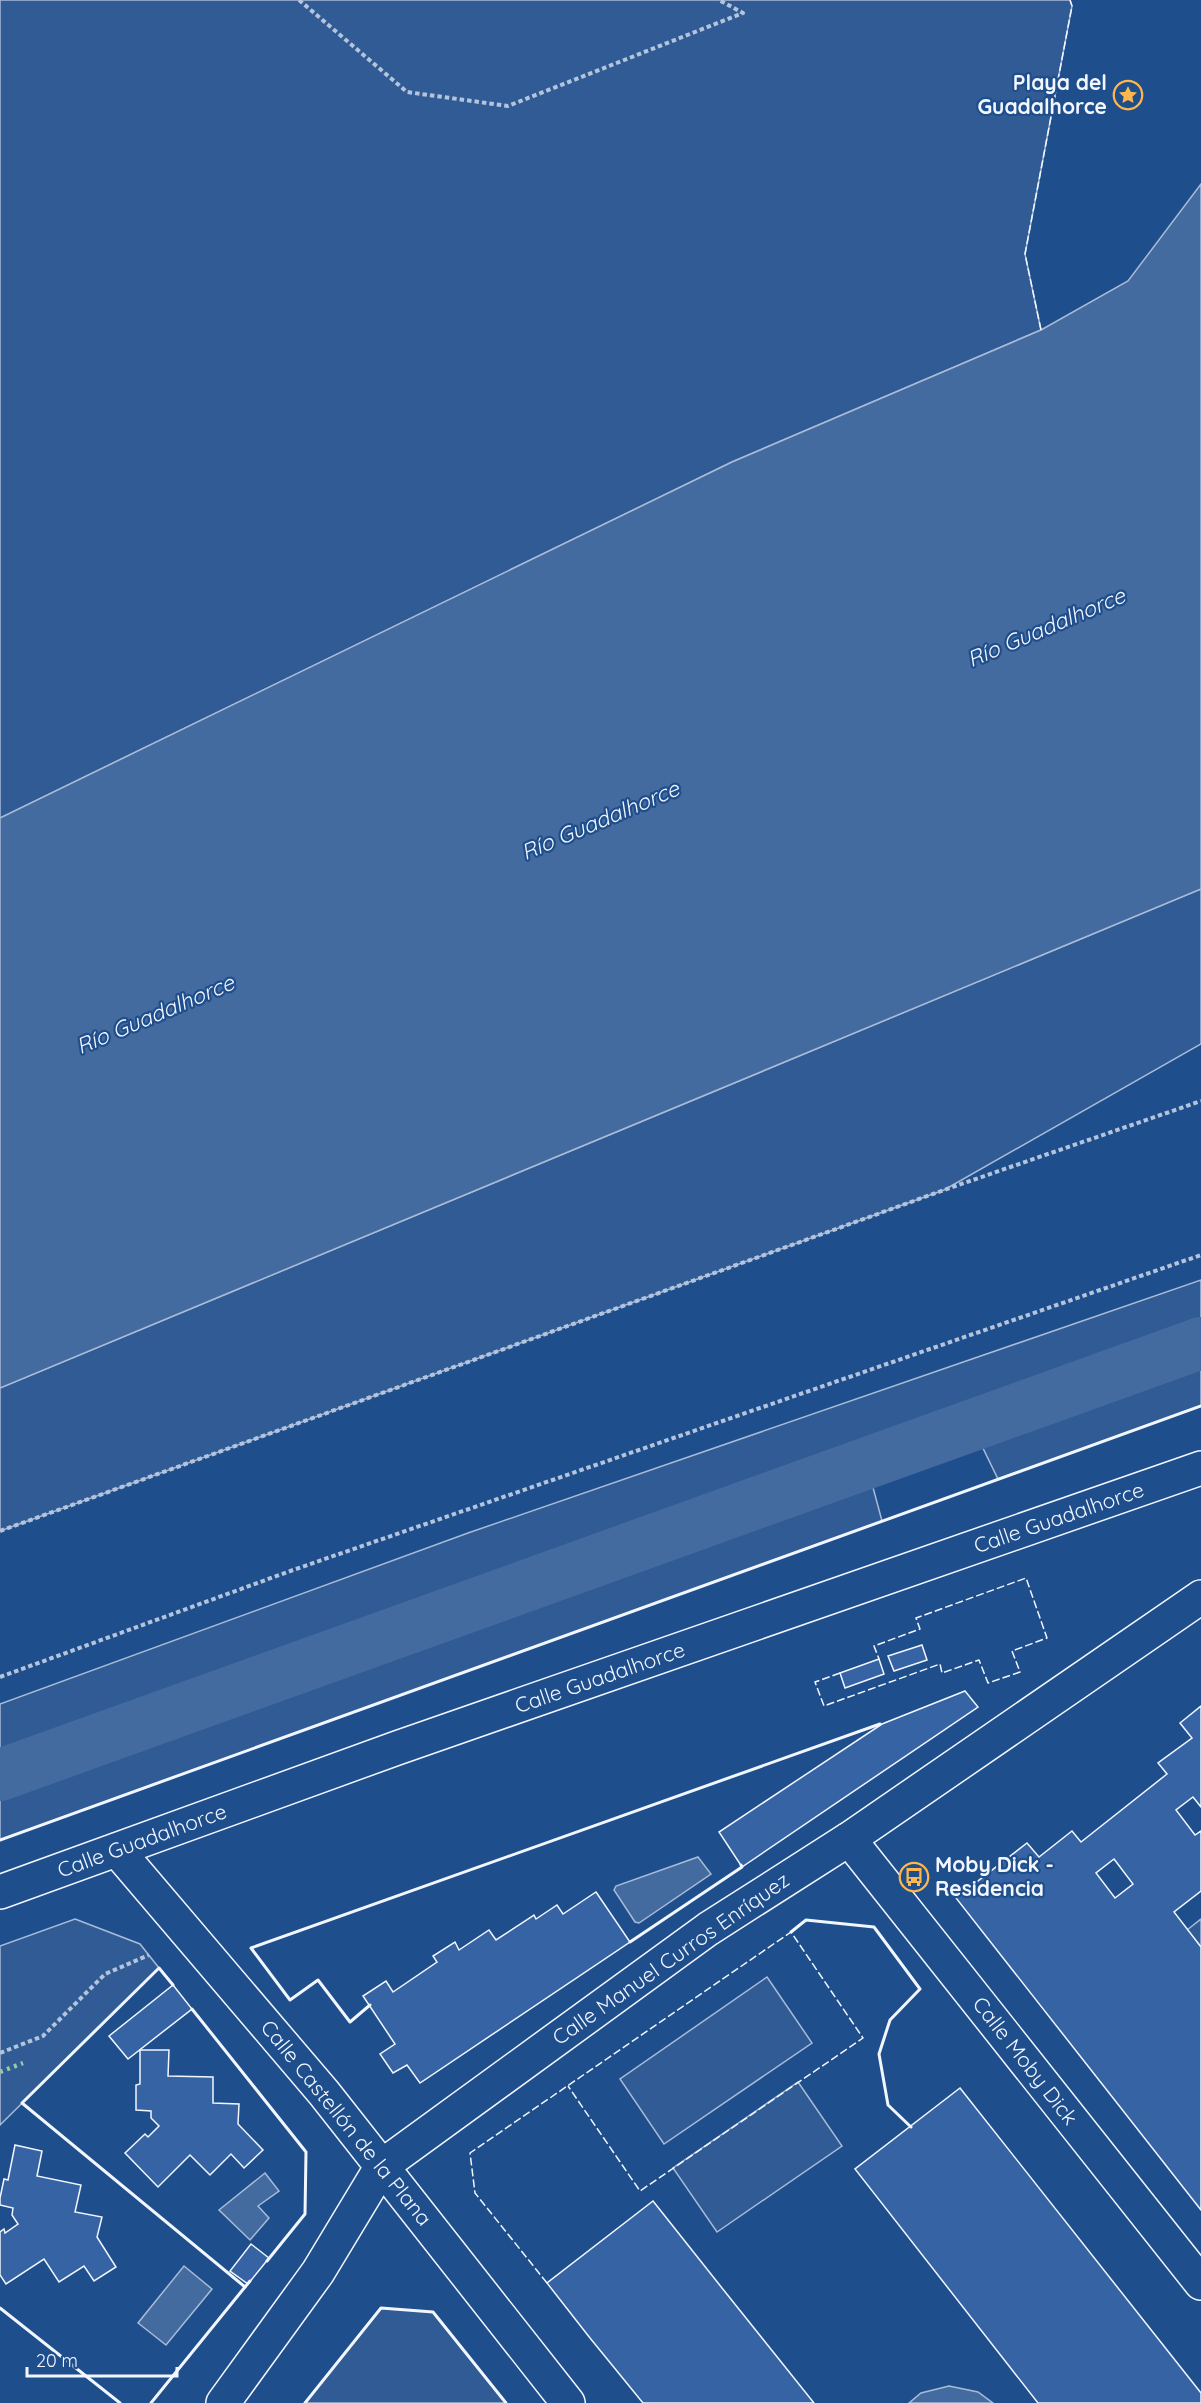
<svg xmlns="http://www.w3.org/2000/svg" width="1201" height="2403" font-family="Quicksand,sans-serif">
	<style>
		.built { fill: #305b95; stroke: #a8bbd7; stroke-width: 1.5 }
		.water { fill: #446ba0; stroke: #a8bbd7; stroke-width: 1.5 }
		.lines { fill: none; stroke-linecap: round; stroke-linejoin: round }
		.canal { stroke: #446ba0; stroke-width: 52 }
		.building { fill: #3563a3; stroke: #f2f6ff; stroke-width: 1.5; fill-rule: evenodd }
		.minor-casing { stroke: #f2f6ff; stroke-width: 36 }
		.path { stroke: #b3c4dc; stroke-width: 4; stroke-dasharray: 4.5 3; stroke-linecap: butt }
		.minor { stroke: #1f4e8c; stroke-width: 33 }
		.hedge { stroke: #97c8a6; stroke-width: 4.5; stroke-dasharray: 3 4.5; stroke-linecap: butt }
		.fence { stroke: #f2f6ff; stroke-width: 1.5; stroke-dasharray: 8 3; stroke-linecap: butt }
		.wall { stroke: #f2f6ff; stroke-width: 3 }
		.labels { text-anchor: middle; stroke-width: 4.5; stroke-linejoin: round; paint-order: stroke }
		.poi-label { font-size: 21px; font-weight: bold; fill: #f2f6ff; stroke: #1f4e8c; text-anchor: end }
		.street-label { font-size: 21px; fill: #f2f6ff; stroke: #1f4e8c }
		.water-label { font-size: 22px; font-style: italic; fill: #f2f6ff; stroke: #1f4e8c }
	</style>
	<rect width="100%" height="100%" fill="#1f4e8c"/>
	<g class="built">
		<polygon points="0,0 1070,0 1072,6 1025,254 1041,330 732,462 0,818"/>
		<polygon points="1201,889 1201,1044 944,1190 0,1531 0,1388"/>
		<polygon points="1201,1280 1201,1406 998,1479 978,1438 871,1480 882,1521 0,1840 0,1704 468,1533"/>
		<polygon points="75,1919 140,1944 159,1968 0,2125 0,1946"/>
		<polygon points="1201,1919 1201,1947 1187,1930"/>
		<polygon points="767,1977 812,2043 664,2144 620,2079"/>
		<polygon points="798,2082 842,2146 717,2232 673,2168"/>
		<polygon points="381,2308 433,2312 506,2403 305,2403"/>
	</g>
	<g class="water">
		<polygon points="1201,184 1201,889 0,1388 0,818 732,462 1041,330 1128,281"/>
		<polygon points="698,1857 711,1874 639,1923 635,1922 614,1890 616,1886"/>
		<polygon points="265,2173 279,2191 258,2206 269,2218 250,2240 219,2210"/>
		<polygon points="184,2266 212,2289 166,2345 138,2323"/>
		<polygon points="949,2386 978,2392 993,2403 909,2403 921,2393"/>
	</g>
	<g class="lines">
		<polyline class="canal" points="0,1775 1201,1343"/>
	</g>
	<g class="building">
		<polygon points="922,1645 927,1660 894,1671 888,1656"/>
		<polygon points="879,1659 884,1674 845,1688 840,1673"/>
		<polygon points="965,1691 978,1707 742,1867 719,1832 882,1724"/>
		<path d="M1201,1706V1807L1193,1797L1176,1810L1195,1835L1201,1831V1891L1174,1912L1201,1947V2210L956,1898L1027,1843L1039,1857L1072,1831L1081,1842L1167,1774L1158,1763L1192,1738L1180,1723ZM1114,1859L1133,1884L1115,1898L1096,1873Z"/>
		<polygon points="596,1892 630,1942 420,2083 407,2065 393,2073 380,2054 395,2044 363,1996 386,1981 393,1992 437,1962 433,1956 455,1942 459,1950 489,1930 496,1940 534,1915 536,1919 557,1905 563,1914"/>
		<polygon points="173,1985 192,2009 128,2059 109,2036"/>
		<polygon points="140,2050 169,2050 168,2076 213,2077 213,2103 239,2104 238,2124 263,2150 244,2168 231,2154 210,2175 190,2155 158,2187 125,2153 145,2134 148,2137 159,2126 151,2118 151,2111 136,2110 136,2085 140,2084"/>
		<polygon points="960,2088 1201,2393 1201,2403 1038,2403 855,2169"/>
		<polygon points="15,2145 42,2151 37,2176 81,2185 75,2212 102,2217 97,2237 116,2267 94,2281 84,2266 59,2282 44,2259 6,2284 0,2275 0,2232 4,2229 5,2233 18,2224 12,2215 13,2208 0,2205 0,2198 4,2179 8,2180"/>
		<polygon points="653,2201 722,2288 814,2403 643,2403 590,2338 547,2283"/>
		<polygon points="251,2244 269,2258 248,2284 230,2271"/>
	</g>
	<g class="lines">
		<g class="minor-casing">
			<g id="minor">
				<polyline points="849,1839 1201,2283"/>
				<polyline points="117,1850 324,2093 568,2403"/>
				<polyline points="0,1892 397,1748 1201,1468"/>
				<polyline points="223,2403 318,2272 382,2166 708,1929 849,1839 1201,1597"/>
			</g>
		</g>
		<g class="path">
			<polyline points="299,0 407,92 508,106 743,13 719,0"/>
			<polyline points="0,1531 944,1190 1201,1101"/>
			<polyline points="0,1677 293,1570 1201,1255"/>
			<polyline points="0,2053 43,2036 105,1974 149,1955"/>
		</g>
		<use href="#minor" class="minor"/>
		<polyline class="hedge" points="0,2072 23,2063"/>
		<g class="fence">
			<polyline points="1041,330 1025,254 1072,6 1070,0"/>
			<polyline points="840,1673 815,1682 824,1706 940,1664 942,1673 979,1660 988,1683 1020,1672 1012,1651 1047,1638 1026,1578 916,1618 920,1629 874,1646 879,1659"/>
			<polyline points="547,2283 475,2193 470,2153 791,1932 863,2038 640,2191 568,2086"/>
		</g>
		<g class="wall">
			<polyline points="0,1840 1201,1406"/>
			<polyline points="791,1932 806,1920 874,1927 920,1989 890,2020 879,2054 888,2105 911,2127"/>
			<polyline points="630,1942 742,1867 741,1865"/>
			<polyline points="173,1985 159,1968 22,2103 245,2287 250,2281"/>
			<polyline points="370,2005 350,2022 318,1980 290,2000 251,1948 880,1724"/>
			<polyline points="192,2009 306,2152 305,2214 267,2261"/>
			<polyline points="0,2308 120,2403"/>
			<polyline points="151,2403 245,2287"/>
			<polyline points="305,2403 381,2308 433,2312 506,2403"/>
		</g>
	</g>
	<defs>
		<g id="sight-ring" transform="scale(1.5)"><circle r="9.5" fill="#1f4e8c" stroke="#ffb74d" stroke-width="1.5"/><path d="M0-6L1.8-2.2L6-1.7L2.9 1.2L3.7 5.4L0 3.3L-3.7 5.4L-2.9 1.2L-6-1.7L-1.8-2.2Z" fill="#ffb74d"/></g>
		<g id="bus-ring" transform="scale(1.5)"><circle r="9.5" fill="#1f4e8c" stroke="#ffb74d" stroke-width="1.5"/><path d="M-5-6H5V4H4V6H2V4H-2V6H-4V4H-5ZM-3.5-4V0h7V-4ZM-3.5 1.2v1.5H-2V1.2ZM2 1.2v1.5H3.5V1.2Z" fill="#ffb74d"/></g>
	</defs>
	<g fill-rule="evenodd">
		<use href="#sight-ring" x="1128" y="95"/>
		<use href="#bus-ring" x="914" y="1877"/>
	</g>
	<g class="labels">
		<g class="poi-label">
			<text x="1107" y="90">Playa del<tspan x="1107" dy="24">Guadalhorce</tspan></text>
			<text x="935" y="1872" text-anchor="start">Moby Dick -<tspan x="935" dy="24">Residencia</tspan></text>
		</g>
		<g class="street-label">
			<text transform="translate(1059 1518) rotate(-19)" y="7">Calle Guadalhorce</text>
			<text transform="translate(600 1678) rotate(-19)" y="7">Calle Guadalhorce</text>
			<text transform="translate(142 1841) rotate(-20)" y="7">Calle Guadalhorce</text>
			<text transform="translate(671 1959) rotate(-35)" y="7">Calle Manuel Curros Enríquez</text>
			<text transform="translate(1025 2061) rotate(52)" y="7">Calle Moby Dick</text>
			<text transform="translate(346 2123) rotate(51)" y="7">Calle Castellón de la Plana</text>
		</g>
		<g class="water-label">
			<text transform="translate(1046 627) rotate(-23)" y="8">Río Guadalhorce</text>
			<text transform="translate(600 820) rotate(-23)" y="8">Río Guadalhorce</text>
			<text transform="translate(155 1014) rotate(-23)" y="8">Río Guadalhorce</text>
		</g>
	</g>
	<path d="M27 2367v9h150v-9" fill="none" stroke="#f2f6ff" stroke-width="3"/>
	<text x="36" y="2367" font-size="18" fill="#f2f6ff" stroke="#1f4e8c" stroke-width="4.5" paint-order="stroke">20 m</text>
</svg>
